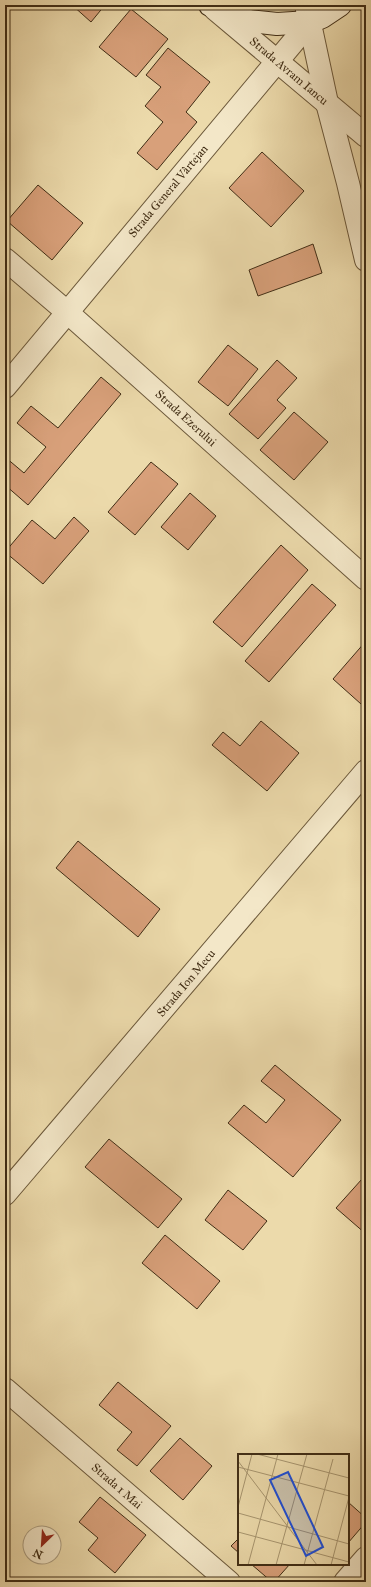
<svg xmlns="http://www.w3.org/2000/svg" width="371" height="1587" font-family="'IM FELL Great Primer',serif">
	<style>
		.building { fill: #d8a07a; stroke: #402d15 }
		.lines { fill: none; stroke-linecap: round; stroke-linejoin: round }
		.street-casing { stroke: #6b583a; stroke-width: 24 }
		.secondary-casing { stroke: #402d15; stroke-width: 24 }
		.street { stroke: #f3e7c8; stroke-width: 22 }
		.secondary { stroke: #f3e7c8; stroke-width: 22 }
		.labels { text-anchor: middle; stroke-width: 3; stroke-linejoin: round; paint-order: stroke }
		.street-label { font-size: 12px; fill: #402d15; stroke: #f3e7c8 }
		.inset-road { fill: none; stroke: #a7956f; stroke-width: 1 }
		.view { fill: #1d4ed8; fill-opacity: 0.15; stroke: #1d4ed8; stroke-width: 2 }
		.inset-edge { fill: none; stroke: #402d15; stroke-width: 2 }
	</style>
	<rect width="100%" height="100%" fill="#ecdaab"/>
	<filter id="stains"><feTurbulence type="fractalNoise" baseFrequency=".005" numOctaves="4"/><feColorMatrix values="0 0 0 0 .2 0 0 0 0 .09 0 0 0 0 .02 0 0 0 .5 -.17"/></filter>
	<radialGradient id="worn" r=".72"><stop offset=".6" stop-color="#630" stop-opacity="0"/><stop offset="1" stop-color="#630" stop-opacity=".3"/></radialGradient>
	<g class="building">
		<polygon points="72,5 105,5 91,22"/>
		<polygon points="131,9 168,39 136,77 99,47"/>
		<polygon points="168,48 210,82 186,112 197,122 157,170 137,153 163,122 145,106 161,87 146,75"/>
		<polygon points="262,152 304,191 271,227 229,188"/>
		<polygon points="38,185 83,223 52,260 7,221"/>
		<polygon points="313,244 322,273 258,296 249,270"/>
		<polygon points="228,345 258,369 228,406 198,382"/>
		<polygon points="277,360 297,378 277,400 286,408 258,439 229,414"/>
		<polygon points="101,377 121,394 28,505 5,485 5,457 24,473 46,447 17,423 31,406 58,428"/>
		<polygon points="294,412 328,442 294,480 260,450"/>
		<polygon points="151,462 178,484 135,535 108,512"/>
		<polygon points="190,493 216,516 188,550 161,527"/>
		<polygon points="74,517 89,531 43,584 5,552 32,520 55,539"/>
		<polygon points="281,545 308,570 242,647 213,622"/>
		<polygon points="312,584 336,605 269,682 245,661"/>
		<polygon points="366,641 366,699 361,704 333,679"/>
		<polygon points="261,721 299,753 267,791 212,745 223,732 240,746"/>
		<polygon points="78,841 160,909 138,937 56,868"/>
		<polygon points="275,1065 341,1120 293,1177 228,1123 244,1105 266,1123 285,1100 261,1081"/>
		<polygon points="109,1139 182,1199 158,1228 85,1167"/>
		<polygon points="362,1179 366,1182 366,1234 336,1208"/>
		<polygon points="228,1190 267,1221 243,1250 205,1220"/>
		<polygon points="165,1235 220,1281 197,1309 142,1263"/>
		<polygon points="118,1382 171,1426 137,1466 117,1450 132,1432 99,1405"/>
		<polygon points="180,1438 212,1466 183,1500 150,1471"/>
		<polygon points="100,1497 146,1535 115,1573 88,1550 98,1538 79,1522"/>
		<polygon points="348,1502 366,1518 366,1522 348,1543"/>
		<polygon points="239,1538 239,1553 231,1546"/>
		<polygon points="251,1564 290,1564 274,1582 272,1582"/>
	</g>
	<g class="lines">
		<g class="street-casing">
			<g id="street">
				<polyline points="306,5 327,103 348,183 366,260"/>
				<polyline points="215,9 366,136"/>
				<polyline points="5,259 67,312 366,579"/>
				<polyline points="5,387 310,22"/>
				<polyline points="5,1194 366,771"/>
				<polyline points="5,1389 229,1582"/>
				<polyline points="345,1582 366,1558"/>
			</g>
		</g>
		<g class="secondary-casing">
			<polyline id="secondary" points="210,5 249,21 277,24 310,22 322,17 340,5"/>
		</g>
		<use href="#street" class="street"/>
		<use href="#secondary" class="secondary"/>
	</g>
	<g class="labels">
		<g class="street-label">
			<text transform="translate(289 71) rotate(40)" y="4">Strada Avram Iancu</text>
			<text transform="translate(168 191) rotate(-50)" y="4">Strada General Vârtejan</text>
			<text transform="translate(186 418) rotate(42)" y="4">Strada Ezerului</text>
			<text transform="translate(186 983) rotate(-50)" y="4">Strada Ion Mecu</text>
			<text transform="translate(117 1486) rotate(41)" y="4">Strada 1 Mai</text>
		</g>
	</g>
	<g transform="translate(238 1454)">
		<rect width="111" height="111" fill="#ecdaab"/>
		<path class="inset-road" d="M19,0L111,24M0,7L79,111M0,13L111,42M0,53L14,0M0,59L111,90M0,78L75,98M74,98L111,108M10,111L40,0M38,111L69,0M66,111L95,5M93,111L111,43"/>
		<path class="view" d="M50,18L85,93L68,102L32,26Z"/>
		<rect width="111" height="111" class="inset-edge"/>
	</g>
	<rect width="371" height="1587" fill="none" stroke="#ecdaab" stroke-width="20"/>
	<rect x="6" y="6" width="359" height="1575" fill="none" stroke="#402d15" stroke-width="2"/>
	<rect x="10" y="10" width="351" height="1567" fill="none" stroke="#402d15"/>
	<g transform="translate(42 1545) rotate(205)"><circle r="19" fill="#f3e7c8" stroke="#ab9d80"/>
	<path d="M0-3L7 15L0 10L-7 15Z" fill="#8f2418"/>
	<text y="-6" font-size="11" font-weight="bold" text-anchor="middle" fill="#402d15">N</text>
	</g>
	<rect width="100%" height="100%" filter="url(#stains)"/>
	<rect width="100%" height="100%" fill="url(#worn)"/>
</svg>
